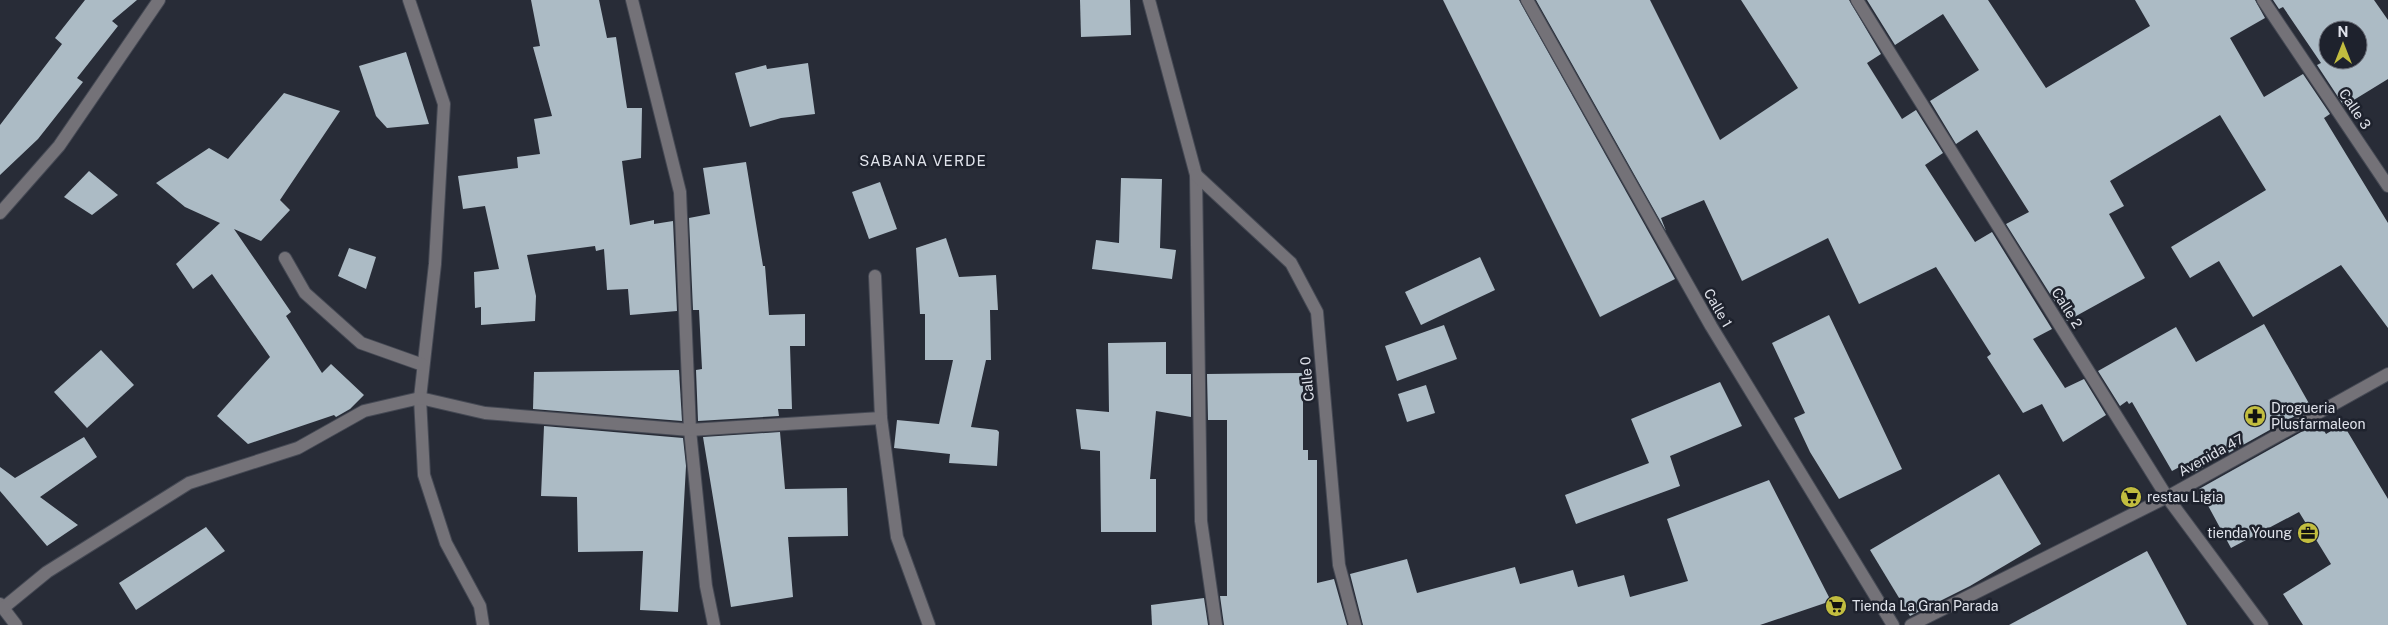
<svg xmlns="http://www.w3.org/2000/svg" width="2388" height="625" font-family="'Public Sans',sans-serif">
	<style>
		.building { fill: #acbbc5; fill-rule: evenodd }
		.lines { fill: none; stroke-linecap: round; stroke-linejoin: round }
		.minor-casing { stroke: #454954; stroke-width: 14 }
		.minor { stroke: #747278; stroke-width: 12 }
		.labels { text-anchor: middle; stroke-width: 5; stroke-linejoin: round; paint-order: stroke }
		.street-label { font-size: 14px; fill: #e0e3eb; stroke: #1e222d }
		.poi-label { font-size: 14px; fill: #e0e3eb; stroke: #1e222d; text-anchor: start }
		.neighbourhood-label { font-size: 15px; letter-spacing: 1px; fill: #e0e3eb; stroke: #1e222d }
	</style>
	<rect width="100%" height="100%" fill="#282c37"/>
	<g class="building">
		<polygon points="85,0 137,0 112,21 118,26 77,78 83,82 38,139 0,175 0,125 62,44 55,38"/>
		<polygon points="531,0 599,0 607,38 616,37 627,108 642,108 641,158 622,161 630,225 654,220 654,224 673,221 677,311 630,315 628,289 607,290 604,249 596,251 595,246 527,255 536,296 535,321 481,325 481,307 475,308 474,272 499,269 485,206 463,209 458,176 518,168 517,157 540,154 534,119 552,116 533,47 540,46"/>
		<polygon points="1080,0 1130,0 1131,35 1081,37"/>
		<polygon points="1443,0 1519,0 1675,279 1600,317"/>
		<polygon points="1536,0 1650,0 1720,140 1798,88 1741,0 1849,0 1881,54 1867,63 1902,119 1916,110 1943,153 1925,165 1975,242 1992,232 2052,329 2033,339 2065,388 2084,379 2106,415 2063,442 2042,404 2023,413 1987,357 1991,354 1936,267 1859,304 1828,238 1742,281 1704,200 1661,218 1666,231"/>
		<polygon points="1867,0 1988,0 2046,88 2150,26 2135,0 2255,0 2265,18 2230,38 2264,97 2303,74 2330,114 2324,118 2388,223 2388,328 2341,265 2253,317 2219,261 2190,278 2171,247 2266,190 2220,115 2110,181 2124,206 2109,214 2145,278 2067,321 2006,224 2029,212 1977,130 1956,144 1930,101 1979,70 1943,14 1895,45"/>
		<path d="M2273,0H2374L2388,20V79L2344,106L2317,65L2321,63L2283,7L2279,9ZM2328,30H2358V60H2328Z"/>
		<polygon points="406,52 429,124 387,128 376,116 359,66"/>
		<polygon points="808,63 815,114 781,118 750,127 735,73 766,65 767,69"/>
		<polygon points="284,93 340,111 280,200 290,210 261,241 234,229 291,312 286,316 322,373 331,364 364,395 350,409 336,417 334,415 248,444 217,416 270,357 212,274 193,289 176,264 220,223 185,207 156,183 209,148 228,159"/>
		<polygon points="746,162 763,266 765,266 769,315 805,314 805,346 790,346 792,409 778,409 779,416 698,421 696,370 702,369 699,310 693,310 689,218 710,214 703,168"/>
		<polygon points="89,171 118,195 92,215 64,197"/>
		<polygon points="1121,178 1162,179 1160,248 1176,250 1172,279 1092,269 1096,240 1119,243"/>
		<polygon points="880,182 897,229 869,239 852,192"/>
		<polygon points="946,238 959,277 996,275 998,310 990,310 991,360 986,360 971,427 997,430 999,432 997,466 949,463 950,454 894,448 897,420 939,424 953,360 925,360 925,314 920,314 916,248"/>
		<polygon points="349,248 376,257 366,289 338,276"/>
		<polygon points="1480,257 1495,290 1421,325 1405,292"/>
		<polygon points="1829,315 1902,469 1839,499 1810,452 1794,418 1805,413 1772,343"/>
		<polygon points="2264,324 2311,407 2191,474 2185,464 2172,471 2132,402 2129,404 2127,401 2120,406 2098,371 2176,327 2196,362"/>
		<polygon points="1444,325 1457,359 1397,381 1385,346"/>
		<polygon points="1166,342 1166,374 1191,374 1191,417 1156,411 1150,479 1156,479 1156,532 1101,532 1100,451 1081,449 1076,409 1109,412 1108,343"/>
		<polygon points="101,350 134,385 87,428 54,392"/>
		<polygon points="679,370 682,421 533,409 534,372"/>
		<polygon points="1303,373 1303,450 1308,450 1308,460 1317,460 1317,583 1334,579 1347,625 1224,625 1220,596 1227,596 1227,420 1208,420 1207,374"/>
		<polygon points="1720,382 1742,426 1670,456 1680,486 1576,524 1565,495 1649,463 1631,419"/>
		<polygon points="1426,385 1435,413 1407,422 1398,394"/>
		<polygon points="2319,422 2326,434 2343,424 2388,499 2388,625 2303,625 2283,594 2331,564 2299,512 2231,548 2199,489"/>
		<polygon points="544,426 683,438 686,466 678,612 640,610 643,551 578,552 577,497 541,496"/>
		<polygon points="780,432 785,489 847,488 848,536 788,537 793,597 731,607 703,437"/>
		<polygon points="84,437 97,457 40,497 78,525 47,546 0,491 0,467 15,478"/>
		<polygon points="1999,474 2041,544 1970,586 1910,616 1870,550"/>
		<polygon points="1769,480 1831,601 1760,625 1363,625 1350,574 1407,559 1417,593 1515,567 1520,584 1573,570 1578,587 1624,575 1630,597 1688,581 1667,519"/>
		<polygon points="206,527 225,551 136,610 119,583"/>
		<polygon points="2147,551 2187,625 2009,625"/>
		<polygon points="1204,598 1208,625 1152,625 1151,605"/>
	</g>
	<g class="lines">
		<g class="minor-casing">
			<g id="minor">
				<polyline points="409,0 444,104 435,264 420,398 424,475 446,543 480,606 483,625"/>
				<polyline points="632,0 680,192 690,430 706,586 714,625"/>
				<polyline points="1149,0 1196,175 1201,521 1216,625"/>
				<polyline points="1527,0 1711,326 1893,625"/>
				<polyline points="1857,0 2167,497 2262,625"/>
				<polyline points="2263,0 2388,186"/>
				<polyline points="1196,175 1291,263 1317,312 1339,565 1355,625"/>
				<polyline points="0,213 59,146 159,0"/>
				<polyline points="285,258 305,293 361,343 423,365"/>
				<polyline points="875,276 881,418 897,537 929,625"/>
				<polyline points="0,604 16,625"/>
				<polyline points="3,608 47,572 189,483 298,448 364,411 420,398 485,413 690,430 881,418"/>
				<polyline points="1911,625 2167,497 2388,374"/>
			</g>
		</g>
		<use href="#minor" class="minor"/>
	</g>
	<defs>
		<g id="pharmacy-disc" transform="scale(1.125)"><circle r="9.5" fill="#c2bd3f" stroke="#1e222d"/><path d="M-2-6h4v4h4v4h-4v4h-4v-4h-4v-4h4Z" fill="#111"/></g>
		<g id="supermarket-disc" transform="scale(1.125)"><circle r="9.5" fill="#c2bd3f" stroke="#1e222d"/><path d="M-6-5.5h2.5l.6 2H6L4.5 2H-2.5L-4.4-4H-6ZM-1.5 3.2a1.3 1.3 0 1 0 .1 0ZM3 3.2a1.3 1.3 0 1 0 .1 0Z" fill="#111"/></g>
		<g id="office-disc" transform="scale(1.125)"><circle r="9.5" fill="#c2bd3f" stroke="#1e222d"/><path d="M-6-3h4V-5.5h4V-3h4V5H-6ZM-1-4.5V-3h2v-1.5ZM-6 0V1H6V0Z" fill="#111"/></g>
	</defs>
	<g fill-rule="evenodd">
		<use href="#pharmacy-disc" x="2255" y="416"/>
		<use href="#supermarket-disc" x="2131" y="497"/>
		<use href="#office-disc" x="2308" y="533"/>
		<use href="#supermarket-disc" x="1836" y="606"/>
	</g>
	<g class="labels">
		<g class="street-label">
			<text transform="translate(2355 109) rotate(56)" y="5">Calle 3</text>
			<text transform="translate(1718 308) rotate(60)" y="5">Calle 1</text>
			<text transform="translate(2067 308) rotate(58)" y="5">Calle 2</text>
			<text transform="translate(1307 379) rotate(-95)" y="5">Calle 0</text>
			<text transform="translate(2211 455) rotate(-29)" y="5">Avenida 47</text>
		</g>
		<g class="poi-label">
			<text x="2271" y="413">Drogueria<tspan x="2271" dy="16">Plusfarmaleon</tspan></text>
			<text x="2147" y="502">restau Ligia</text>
			<text x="2292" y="538" text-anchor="end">tienda Young</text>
			<text x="1852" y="611">Tienda La Gran Parada</text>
		</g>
		<g class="neighbourhood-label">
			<text x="923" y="166">SABANA VERDE</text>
		</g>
	</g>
	<g transform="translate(2343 45)"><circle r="24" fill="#1e222d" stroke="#6c6f79"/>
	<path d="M0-4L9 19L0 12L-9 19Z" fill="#c2bd3f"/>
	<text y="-8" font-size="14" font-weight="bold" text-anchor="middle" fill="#e0e3eb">N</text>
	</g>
</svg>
